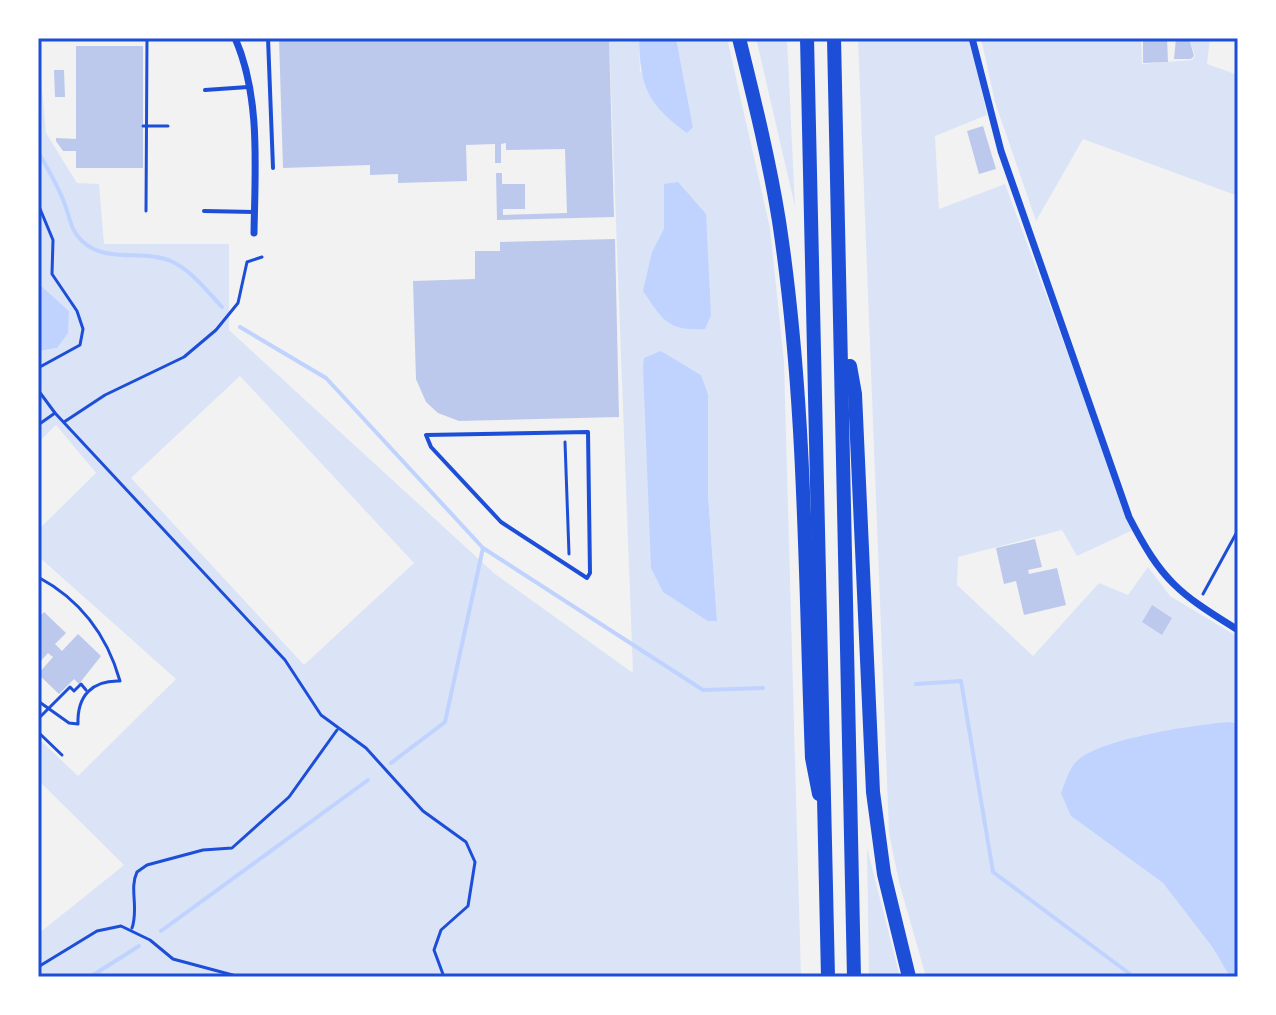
<svg xmlns="http://www.w3.org/2000/svg" width="1276" height="1015" font-family="Manrope,sans-serif">
	<style>
		.green { fill: #dbe4f7; fill-rule: evenodd }
		.water { fill: #bfd3fe }
		.lines { fill: none; stroke-linecap: round; stroke-linejoin: round }
		.stream { stroke: #bfd3fe; stroke-width: 4 }
		.building { fill: #bdc9ec }
		.path { stroke: #1d4ed8; stroke-width: 3 }
		.service { stroke: #1d4ed8; stroke-width: 4 }
		.minor { stroke: #1d4ed8; stroke-width: 7 }
		.motorway { stroke: #1d4ed8; stroke-width: 14 }
		.neatline { fill: none; stroke: #1d4ed8; stroke-width: 3 }
	</style>
	<rect width="100%" height="100%" fill="#f2f2f2"/>
	<g class="green">
		<path d="M609,38H639L640,71L693,127L676,38H727L770,228L784,362L801,977H38V934L124,865L38,780V738L78,776L176,679L38,556V530L96,473L56,425L38,443V351L57,348L69,311L38,283V42L46,133L77,183L99,184L104,244H229V330L495,574L633,673ZM661,351L701,375L708,394V494L717,620ZM240,376L414,563L304,665L131,478Z"/>
		<polygon points="756,38 787,38 795,207"/>
		<polygon points="858,38 970,38 987,115 935,136 939,209 1005,184 1133,530 1077,556 1062,530 958,557 957,585 1033,656 1099,583 1128,595 1148,567 1170,596 1238,637 1238,724 1228,722 1071,816 1163,883 1213,948 1230,977 926,977 899,882 889,833"/>
		<polygon points="981,38 1141,38 1142,64 1192,60 1195,56 1189,38 1210,38 1207,64 1238,75 1238,196 1083,139 1036,221 995,102"/>
		<polygon points="867,848 900,977 869,977"/>
	</g>
	<g class="water">
		<path d="M639,38H676L693,127L687,133C647,104 640,87 639,38Z"/>
		<path d="M678,182L706,214L711,315L705,329C667,331 663,320 643,291L652,252L664,229V184Z"/>
		<polygon points="38,283 69,311 68,333 57,348 38,351"/>
		<polygon points="661,351 701,375 708,394 708,494 717,621 708,621 663,592 651,568 643,366 644,358"/>
		<path d="M1229,722L1238,724V977H1230L1213,948L1163,883L1071,816L1061,793C1065,783 1070,766 1078,760C1104,738 1194,725 1229,722Z"/>
	</g>
	<g class="lines">
		<g class="stream">
			<path d="M38,152C48,169 57,184 64,202C70,217 70,230 82,241C106,264 142,249 171,261C191,270 207,291 222,307"/>
			<polyline points="240,327 326,378 483,548 703,690 763,688"/>
			<polyline points="916,684 961,681 993,872 1134,977"/>
			<polyline points="391,763 445,722 483,548"/>
			<polyline points="161,931 368,780"/>
			<polyline points="90,977 139,946"/>
		</g>
	</g>
	<g class="building">
		<polygon points="279,38 609,38 614,217 497,220 496,173 502,173 502,184 525,184 525,209 503,209 503,215 567,213 565,149 506,150 506,143 501,144 501,163 495,163 495,144 466,145 467,181 398,183 398,174 370,175 370,165 283,168"/>
		<polygon points="1143,38 1167,38 1168,62 1143,63"/>
		<polygon points="1176,38 1189,38 1194,56 1191,59 1174,59"/>
		<polygon points="76,46 143,46 143,168 76,168 76,151 63,151 56,141 56,138 76,139"/>
		<polygon points="54,70 64,70 65,97 55,97"/>
		<polygon points="983,126 996,169 979,174 967,131"/>
		<polygon points="615,239 619,417 459,421 438,413 426,402 416,379 413,281 475,279 475,251 500,251 500,242"/>
		<polygon points="1035,539 1042,567 1028,570 1029,574 1057,568 1066,605 1024,615 1016,581 1004,584 996,548"/>
		<polygon points="1152,605 1172,618 1162,635 1142,622"/>
		<polygon points="44,612 66,633 55,644 62,651 78,634 101,656 79,684 74,679 59,694 38,674 53,657 48,653 38,664 38,618"/>
	</g>
	<g class="lines">
		<g class="path">
			<polyline points="143,126 168,126"/>
			<polyline points="38,204 53,240 52,274 77,311 83,329 80,345 38,368"/>
			<polyline points="146,211 147,38"/>
			<polyline points="38,390 55,413 285,660 321,715 366,748 423,811 466,842 475,862 468,906 441,930 434,950 444,977"/>
			<polyline points="64,422 105,395 184,357 216,330 238,303 247,262 262,257"/>
			<polyline points="38,425 55,413"/>
			<polyline points="565,442 569,554"/>
			<path d="M38,577C81,600 107,635 120,681C92,680 77,696 78,724L69,723L38,701"/>
			<polyline points="1203,594 1238,530"/>
			<polyline points="38,719 70,687 74,691 81,684 86,690"/>
			<polyline points="38,732 62,755"/>
			<path d="M132,928C139,908 129,889 137,872L147,865L203,850L232,848L289,797L337,730"/>
			<polyline points="38,967 97,931 121,926 150,940 173,959 240,977"/>
		</g>
		<g class="service">
			<polyline points="69,38 118,39"/>
			<polyline points="268,38 273,168"/>
			<polyline points="205,90 248,87"/>
			<polyline points="204,211 254,212"/>
			<polygon points="588,432 590,573 587,578 501,522 431,447 426,435"/>
		</g>
		<g class="minor">
			<path d="M235,38C261,97 255,169 254,233"/>
			<path d="M972,38L1001,151L1129,517C1162,581 1178,593 1238,630"/>
		</g>
		<g class="motorway">
			<path d="M739,38C754,99 769,159 779,221C806,398 805,580 812,758L819,794"/>
			<polyline points="807,38 828,977"/>
			<polyline points="834,38 854,977"/>
			<polyline points="850,366 855,394 873,792 884,874 909,977"/>
		</g>
	</g>
	<rect width="1276" height="1015" fill="none" stroke="#ffffff" stroke-width="80"/>
	<rect x="40" y="40" width="1196" height="935" class="neatline"/>
</svg>
